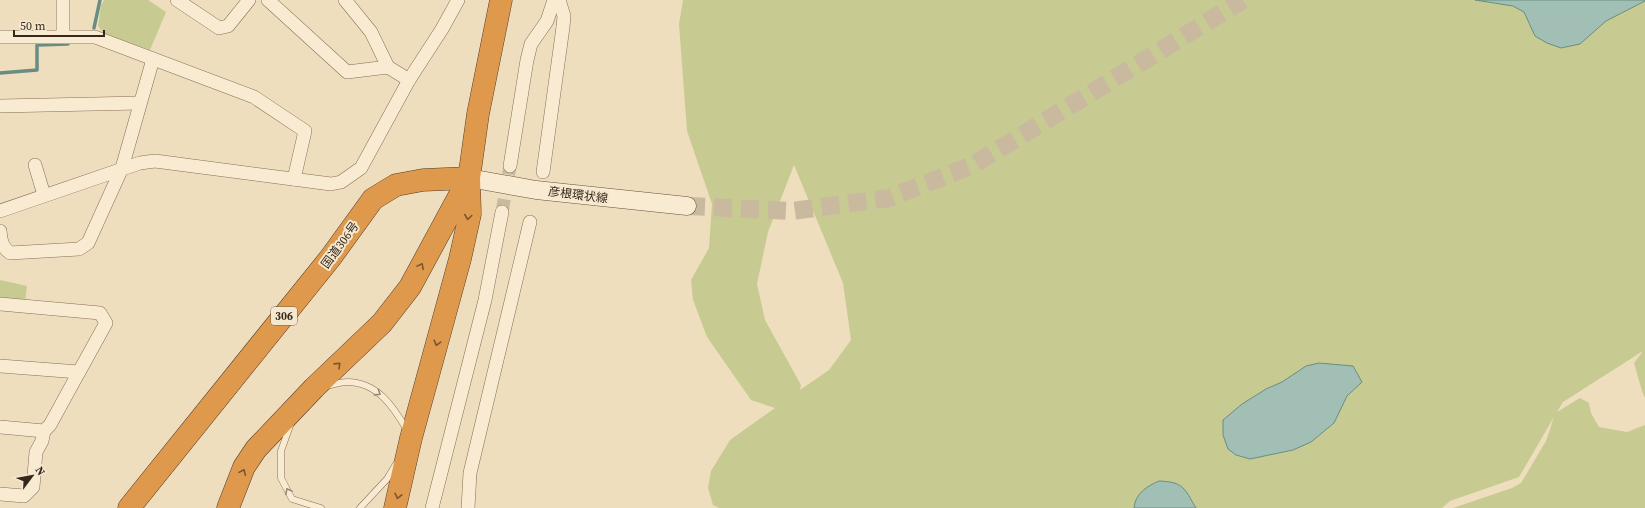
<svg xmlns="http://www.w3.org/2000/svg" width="1645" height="508" font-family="'Source Serif 4','Noto Sans JP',serif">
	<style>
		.green { fill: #c7cb92; fill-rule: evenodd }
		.water { fill: #a2bfb5; stroke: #698d82 }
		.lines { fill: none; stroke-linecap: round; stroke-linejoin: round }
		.stream { stroke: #698d82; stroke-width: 3.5 }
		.street-tunnel { stroke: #c9b99e; stroke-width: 13; stroke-dasharray: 13 6; stroke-linecap: butt }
		.secondary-tunnel { stroke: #c9b99e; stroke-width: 18; stroke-dasharray: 18 9; stroke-linecap: butt }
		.lane-casing { stroke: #866e57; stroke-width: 7 }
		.street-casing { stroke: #866e57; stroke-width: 14 }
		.secondary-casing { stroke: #674f3a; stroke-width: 19 }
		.highway-casing { stroke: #533c2c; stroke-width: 23 }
		.lane { stroke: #f9ebd1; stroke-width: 6 }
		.street { stroke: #f9ebd1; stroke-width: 13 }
		.secondary { stroke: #f9ebd1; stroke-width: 18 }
		.highway { stroke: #df994d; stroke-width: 22 }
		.oneway { stroke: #795530 }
		.oneway2 { stroke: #978976 }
		.labels { text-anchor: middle; stroke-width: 4; stroke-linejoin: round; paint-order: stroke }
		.shield { fill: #f5e8ce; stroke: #6f6151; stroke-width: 1 }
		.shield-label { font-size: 11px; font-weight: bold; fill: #35271c }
		.street-label { font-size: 12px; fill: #35271c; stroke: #f5e8ce }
	</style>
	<rect width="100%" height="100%" fill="#eedebe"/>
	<g class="green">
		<polygon points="104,0 148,0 166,12 150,50 103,33 98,26 101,5"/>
		<path d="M683,0H1645V398L1642,391L1634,363L1643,351L1563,402L1557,412L1580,398L1589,403L1591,413L1599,427L1627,432L1645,425V508H1453L1512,488L1521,483L1546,441L1554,417L1519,477L1450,501L1442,508H719L713,505L708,488L711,471L730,440L775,408L751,400L707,337L693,300L691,280L709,248L712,204L687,131L679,24ZM794,165L843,283L851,340L829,370L800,390L801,385L765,320L757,284L768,232Z"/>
		<polygon points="0,280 27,286 25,301 0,299"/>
	</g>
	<g class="water">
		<polygon points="1475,0 1645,0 1645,1 1606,21 1580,44 1561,48 1547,43 1535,36 1524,12 1513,6"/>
		<polygon points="1319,363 1353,366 1362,382 1347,396 1334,423 1311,442 1293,450 1250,459 1236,455 1228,449 1223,435 1223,420 1242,404 1266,389 1282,382 1306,366"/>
		<path d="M1159,481C1184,482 1184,488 1196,508H1134C1135,494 1147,486 1159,481Z"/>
	</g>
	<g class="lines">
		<g class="stream">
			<polyline points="94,28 100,0"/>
			<polyline points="0,73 37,70 37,45 68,44"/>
		</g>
		<polyline class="street-tunnel" points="502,212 510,166"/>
		<polyline class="secondary-tunnel" points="687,206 792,211 889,198 973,165 1243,0"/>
		<g class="lane-casing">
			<g id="lane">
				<path d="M326,386C333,385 340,382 347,382C377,382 393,406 407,430"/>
				<polyline points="291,423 281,451 281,478 292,499 321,508"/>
				<polyline points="360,508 387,479 396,464"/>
			</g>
		</g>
		<g class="street-casing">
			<g id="street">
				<polyline points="63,0 63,36"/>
				<polyline points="177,0 219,28 228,26 249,0"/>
				<polyline points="268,0 347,72 388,67 409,80"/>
				<polyline points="345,0 371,32 388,67"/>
				<polyline points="0,37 95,37 254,97 305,131 294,179"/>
				<polyline points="0,106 140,103"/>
				<polyline points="35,165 44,195"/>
				<polyline points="510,166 527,60 531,44 547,21 554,0"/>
				<polyline points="543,172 563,27 564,16 559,0"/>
				<polyline points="0,211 140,163 155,161 331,184 341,182 361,168 409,80 442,29 458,0"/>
				<path d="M0,231C1,241 2,247 10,253L79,249L88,243L122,168L153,59"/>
				<polyline points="0,304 100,313 106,323 79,372"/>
				<polyline points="0,366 79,372 50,425 44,431 0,427"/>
				<polyline points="0,494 24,496 33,487 36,452 42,441 44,431"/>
				<polyline points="432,508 485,300 502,212"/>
				<polyline points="468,508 470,473 530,222"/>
			</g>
		</g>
		<g class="secondary-casing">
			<polyline id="secondary" points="469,178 536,190 687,206"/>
		</g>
		<g class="highway-casing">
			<g id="highway">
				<polyline points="129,508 331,257 373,199 396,185 423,180 469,178"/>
				<polyline points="228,508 244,467 256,449 314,388 382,323 410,287 469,178"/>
				<polyline points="395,508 411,438 460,259 470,214 469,178 478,114 501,0"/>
			</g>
		</g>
		<use href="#lane" class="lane"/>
		<use href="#street" class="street"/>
		<use href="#secondary" class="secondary"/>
		<use href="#highway" class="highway"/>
	</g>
	<defs><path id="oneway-chevron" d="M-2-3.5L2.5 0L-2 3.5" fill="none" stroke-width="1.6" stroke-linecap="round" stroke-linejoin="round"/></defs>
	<g class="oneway">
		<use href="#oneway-chevron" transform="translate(468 217) rotate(98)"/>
		<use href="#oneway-chevron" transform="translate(421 266) rotate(-62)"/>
		<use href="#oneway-chevron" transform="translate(437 343) rotate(105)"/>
		<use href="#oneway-chevron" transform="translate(338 365) rotate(-44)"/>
		<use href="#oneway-chevron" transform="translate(243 472) rotate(-66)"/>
		<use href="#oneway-chevron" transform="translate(398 496) rotate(103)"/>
	</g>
	<g class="oneway2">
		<use href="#oneway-chevron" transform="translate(378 393) rotate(32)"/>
		<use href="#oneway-chevron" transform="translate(288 491) rotate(-118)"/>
	</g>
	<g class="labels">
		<rect class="shield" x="271" y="307" width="26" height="18" rx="3"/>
		<g class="shield-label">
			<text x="284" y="320">306</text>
		</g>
		<g class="street-label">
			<text transform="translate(578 195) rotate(7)" y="4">彦根環状線</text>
			<text transform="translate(340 245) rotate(-54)" y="4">国道306号</text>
		</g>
	</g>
	<g transform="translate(32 476) rotate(58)" stroke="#f5e8ce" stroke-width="3" paint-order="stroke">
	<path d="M0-3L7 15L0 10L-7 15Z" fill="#35271c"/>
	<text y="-6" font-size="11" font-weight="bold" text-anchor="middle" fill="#35271c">N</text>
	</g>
	<path d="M14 30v6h90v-6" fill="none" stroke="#35271c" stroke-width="2"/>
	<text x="20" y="30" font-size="12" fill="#35271c" stroke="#f5e8ce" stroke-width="3" paint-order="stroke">50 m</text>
</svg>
